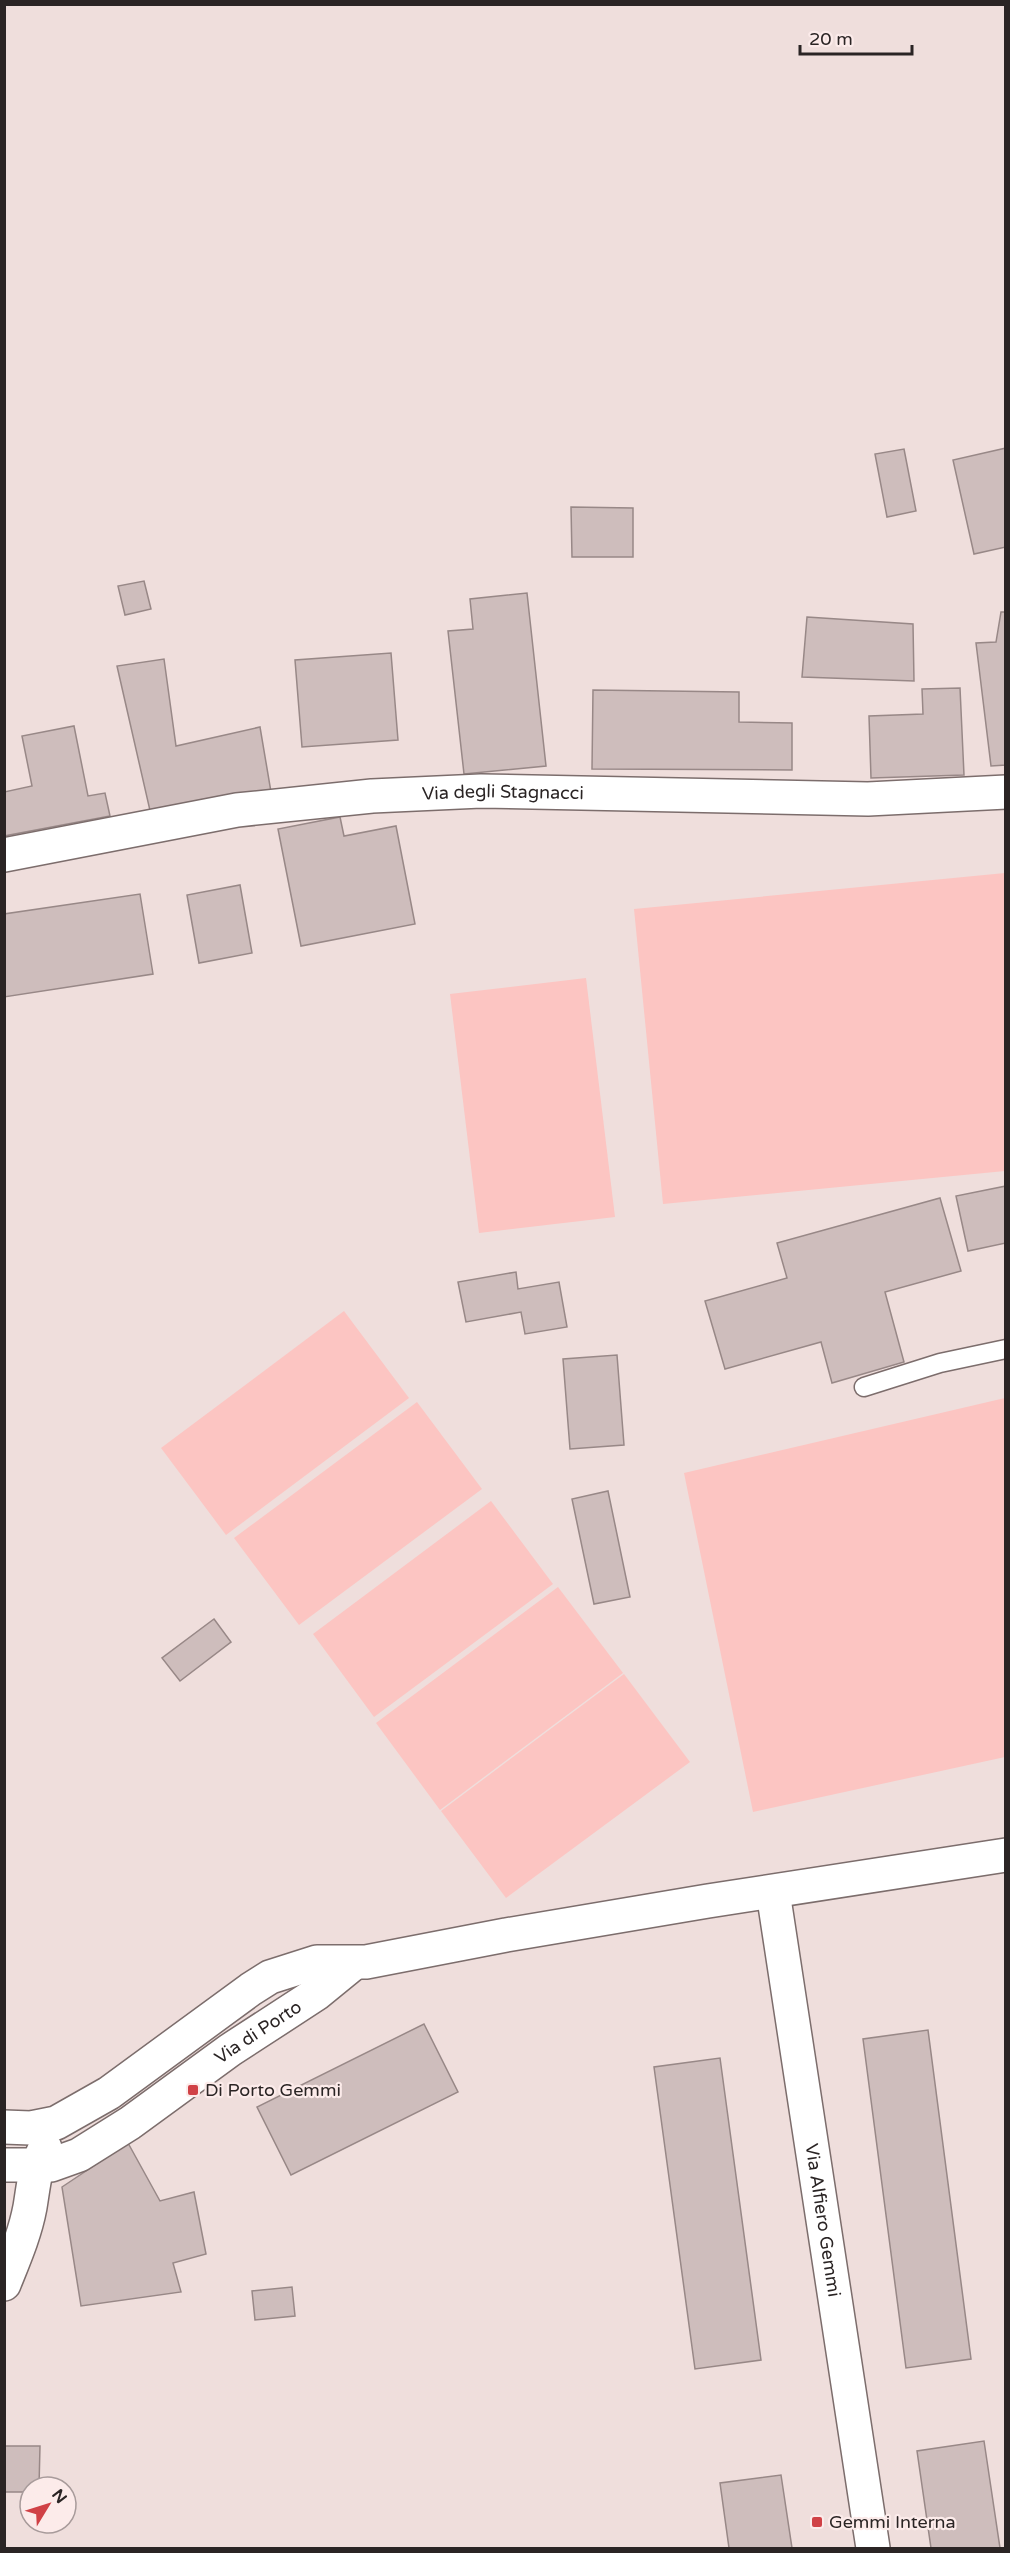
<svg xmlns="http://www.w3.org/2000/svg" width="1010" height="2553" font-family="'Varela Round',sans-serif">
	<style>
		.green { fill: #fcc5c2 }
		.building { fill: #cebdbc; stroke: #988887; stroke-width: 1.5 }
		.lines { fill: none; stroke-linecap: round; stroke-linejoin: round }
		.lane-casing { stroke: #7c6d6c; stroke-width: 21 }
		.street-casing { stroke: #7c6d6c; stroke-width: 36 }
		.lane { stroke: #fff; stroke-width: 18 }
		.street { stroke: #fff; stroke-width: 33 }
		.poi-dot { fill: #d04146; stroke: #fcebea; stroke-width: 2 }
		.labels { text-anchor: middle; stroke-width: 4.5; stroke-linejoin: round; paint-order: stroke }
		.street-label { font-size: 18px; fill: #2a2424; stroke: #fcebea }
		.poi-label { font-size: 18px; fill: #2a2424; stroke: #fcebea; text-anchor: start }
	</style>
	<rect width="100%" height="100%" fill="#efdedc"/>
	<g class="green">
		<polygon points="1005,873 1005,1171 663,1204 634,909"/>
		<polygon points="586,978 615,1217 479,1233 450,994"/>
		<polygon points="344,1311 409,1398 226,1535 161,1448"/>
		<polygon points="1005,1398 1005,1757 753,1812 684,1473"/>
		<polygon points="417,1402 482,1489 299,1625 234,1538"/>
		<polygon points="491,1501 553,1584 374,1717 313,1634"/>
		<polygon points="558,1587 623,1673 440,1810 376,1723"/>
		<polygon points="624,1674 690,1762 506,1898 441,1811"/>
	</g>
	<g class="building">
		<polygon points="1006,448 1006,547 974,554 953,460"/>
		<polygon points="904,449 916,511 887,517 875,454"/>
		<polygon points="571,507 633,508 633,557 572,557"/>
		<polygon points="144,581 151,609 125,615 118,586"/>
		<polygon points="527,593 546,766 464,774 448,631 473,629 470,599"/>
		<polygon points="1001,612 1006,612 1006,765 991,766 976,643 996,642"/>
		<polygon points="807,617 913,624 914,681 802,677"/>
		<polygon points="391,653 398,740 302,747 295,660"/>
		<polygon points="164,659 176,746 260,727 271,792 151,815 117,666"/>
		<polygon points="960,688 964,775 871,778 869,716 923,714 922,689"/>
		<polygon points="593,690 739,692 739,722 792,723 792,770 592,769"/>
		<polygon points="74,726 88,796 105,793 110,816 4,836 4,792 32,786 22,736"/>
		<polygon points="340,817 344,836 396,826 415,924 301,946 278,829"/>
		<polygon points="240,885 252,953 199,963 187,895"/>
		<polygon points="140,894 153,974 4,997 4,914"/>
		<polygon points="1006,1186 1006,1243 968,1251 956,1196"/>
		<polygon points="940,1198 961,1271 885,1292 904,1362 832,1383 821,1342 725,1369 705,1301 787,1278 777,1243"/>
		<polygon points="516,1272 518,1289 559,1282 567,1327 525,1334 521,1312 466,1322 458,1282"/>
		<polygon points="617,1355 624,1445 570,1449 563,1359"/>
		<polygon points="608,1491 630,1597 594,1604 572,1499"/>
		<polygon points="214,1619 231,1642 180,1681 162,1658"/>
		<polygon points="424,2024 458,2092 291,2175 257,2107"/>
		<polygon points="928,2030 971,2359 906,2368 863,2039"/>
		<polygon points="720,2058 761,2360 695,2369 654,2067"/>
		<polygon points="128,2143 160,2201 194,2192 206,2254 173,2263 181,2292 81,2306 62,2187"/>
		<polygon points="292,2287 295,2316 255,2320 252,2291"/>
		<polygon points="984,2441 1000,2548 931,2548 917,2451"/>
		<polygon points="4,2446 40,2446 39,2487 30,2487 30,2492 4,2492"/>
		<polygon points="781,2475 792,2548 729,2548 720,2483"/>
	</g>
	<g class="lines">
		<g class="lane-casing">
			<polyline id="lane" points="864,1387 940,1363 1006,1349"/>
		</g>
		<g class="street-casing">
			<g id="street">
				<path id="s1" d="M4,855L237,810L372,796L481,791L868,799L1006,792"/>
				<path id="s2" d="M773,1892L873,2548"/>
				<polyline points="4,2127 31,2128 56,2123 109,2093 251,1989 270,1977 317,1962 366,1962 506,1935 708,1901 1006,1855"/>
				<path id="s3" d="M4,2165H51L79,2155L130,2123L230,2050L316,1994L354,1963"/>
				<path d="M4,2284C14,2259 25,2234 30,2207C34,2183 34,2171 45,2148"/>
			</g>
		</g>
		<use href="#lane" class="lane"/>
		<use href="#street" class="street"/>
	</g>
	<g class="poi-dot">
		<rect x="187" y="2084" width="12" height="12" rx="3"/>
		<rect x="811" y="2516" width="12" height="12" rx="3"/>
	</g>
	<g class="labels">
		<g class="street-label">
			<text dy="6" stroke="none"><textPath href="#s1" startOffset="504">Via degli Stagnacci</textPath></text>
			<text dy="6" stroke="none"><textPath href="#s3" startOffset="294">Via di Porto</textPath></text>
			<text dy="6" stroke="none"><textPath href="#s2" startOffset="332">Via Alfiero Gemmi</textPath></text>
		</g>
		<g class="poi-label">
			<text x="205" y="2096">Di Porto Gemmi</text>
			<text x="829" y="2528">Gemmi Interna</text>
		</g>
	</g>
	<rect width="1010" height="2553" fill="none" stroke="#2a2424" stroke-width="12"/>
	<g transform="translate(48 2505) rotate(52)"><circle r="28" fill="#fcebea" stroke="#a89b9b" stroke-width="1.5"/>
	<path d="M0-4.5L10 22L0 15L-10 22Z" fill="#d04146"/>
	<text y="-9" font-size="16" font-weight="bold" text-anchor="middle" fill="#2a2424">N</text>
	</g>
	<path d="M800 45v9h112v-9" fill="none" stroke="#2a2424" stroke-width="3"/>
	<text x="809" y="45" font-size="18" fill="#2a2424" stroke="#fcebea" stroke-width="4.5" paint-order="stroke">20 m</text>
</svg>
